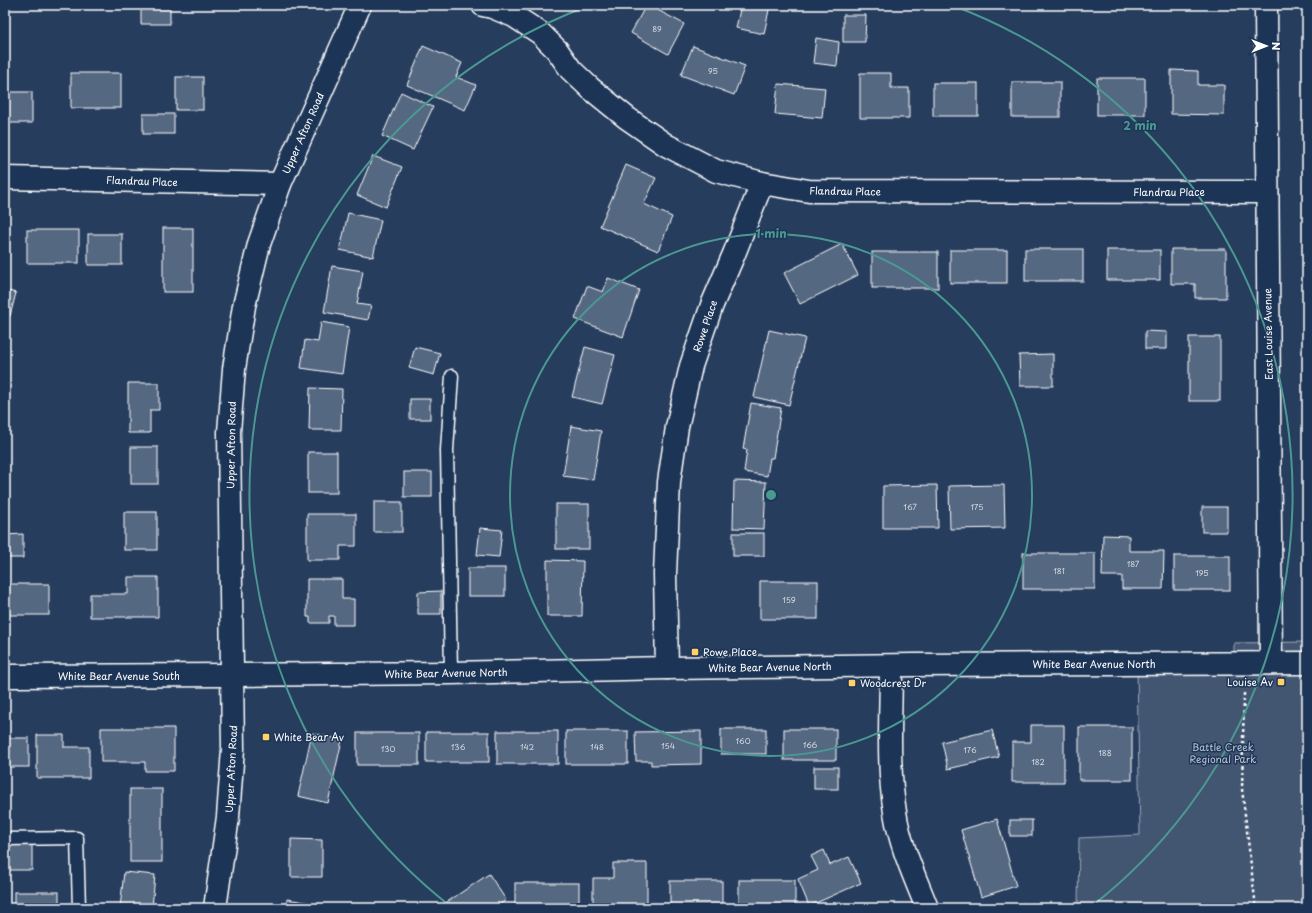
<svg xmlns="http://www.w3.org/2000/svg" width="1312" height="913" font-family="'Playpen Sans',sans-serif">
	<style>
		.park { fill: #425672; stroke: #a0aab8 }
		.building { fill: #556781; stroke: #fff }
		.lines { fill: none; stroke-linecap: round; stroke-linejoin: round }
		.lane-casing { stroke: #fff; stroke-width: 15 }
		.street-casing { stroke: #fff; stroke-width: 25 }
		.secondary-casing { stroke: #fff; stroke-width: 25 }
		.path { stroke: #fff; stroke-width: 2.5; stroke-dasharray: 3 3; stroke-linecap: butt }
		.lane { stroke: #1d3557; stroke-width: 12 }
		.street { stroke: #1d3557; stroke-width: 22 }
		.secondary { stroke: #1d3557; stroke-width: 22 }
		.ring { fill: none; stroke: #4b9892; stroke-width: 2 }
		.poi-dot { fill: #ffd166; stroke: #1d3557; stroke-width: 1.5 }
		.labels { text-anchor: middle; stroke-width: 3; stroke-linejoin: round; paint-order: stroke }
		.number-label { font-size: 8px; fill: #d4d9e0 }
		.street-label { font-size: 10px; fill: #fff; stroke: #1d3557 }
		.poi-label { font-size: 10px; fill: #fff; stroke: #1d3557; text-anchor: start }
		.park-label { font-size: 10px; fill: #bdc4ce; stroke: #1d3557 }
		.centre { fill: #4b9892; stroke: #1d3557; stroke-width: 2 }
		.ring-label { font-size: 12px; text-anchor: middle; font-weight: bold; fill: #4b9892; stroke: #1d3557; stroke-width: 3; stroke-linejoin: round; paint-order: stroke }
	</style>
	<rect width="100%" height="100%" fill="#263d5e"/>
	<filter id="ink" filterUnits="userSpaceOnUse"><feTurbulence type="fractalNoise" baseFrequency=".025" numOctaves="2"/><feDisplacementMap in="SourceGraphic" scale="8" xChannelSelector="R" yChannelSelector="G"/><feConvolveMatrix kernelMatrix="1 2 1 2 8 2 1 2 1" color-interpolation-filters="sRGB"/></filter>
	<g filter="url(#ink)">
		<polygon class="park" points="1307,642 1307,908 1078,908 1079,838 1140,835 1137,669 1234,667 1234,643"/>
		<g class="building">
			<rect x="141" y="5" width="29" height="19"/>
			<polygon points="646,5 648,5 684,24 668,54 631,33"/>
			<polygon points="741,5 770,5 764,34 736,28"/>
			<polygon points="843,15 866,15 865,42 843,42"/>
			<polygon points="816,38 839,42 837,66 813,63"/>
			<polygon points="423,46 462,63 456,77 476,85 465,110 407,85"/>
			<polygon points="693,46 745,66 734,95 681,75"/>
			<polygon points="1171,70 1198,71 1198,85 1224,85 1224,115 1171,114"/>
			<rect x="71" y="73" width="50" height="35"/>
			<polygon points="860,73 891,73 891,88 909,88 909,118 860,118"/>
			<rect x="176" y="77" width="27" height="33"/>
			<rect x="1097" y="78" width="48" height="37"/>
			<rect x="1012" y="82" width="48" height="35"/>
			<rect x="933" y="83" width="45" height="33"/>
			<polygon points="778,84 825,88 822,118 775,114"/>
			<rect x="5" y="92" width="27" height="31"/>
			<polygon points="401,92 433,107 413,150 382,136"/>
			<rect x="143" y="114" width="31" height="20"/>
			<polygon points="373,156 402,167 386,207 357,195"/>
			<polygon points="626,165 656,178 644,204 672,217 658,251 600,226"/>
			<polygon points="348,213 381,220 373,257 340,250"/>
			<rect x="163" y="228" width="30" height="64"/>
			<rect x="27" y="230" width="52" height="33"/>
			<rect x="88" y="234" width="34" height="31"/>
			<polygon points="842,244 858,275 800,304 784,273"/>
			<rect x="1025" y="249" width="58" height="32"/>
			<polygon points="1171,249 1226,249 1226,298 1195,298 1195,284 1171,284"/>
			<rect x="950" y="250" width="57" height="33"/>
			<rect x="1107" y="250" width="53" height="30"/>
			<rect x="872" y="252" width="66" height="36"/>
			<polygon points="332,266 363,271 357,304 371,306 368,320 324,312"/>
			<polygon points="608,278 639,290 623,337 575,319 587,286 603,292"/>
			<polygon points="5,290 16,293 10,316 5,315"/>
			<polygon points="321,322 349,327 342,374 301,368 305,340 318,342"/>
			<polygon points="769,330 805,338 789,405 754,397"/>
			<polygon points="1145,331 1167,332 1167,349 1145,349"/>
			<rect x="1189" y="337" width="31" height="64"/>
			<polygon points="415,347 440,353 434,375 409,368"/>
			<polygon points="585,347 615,355 602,404 572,397"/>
			<polygon points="1053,354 1053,386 1020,386 1019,355"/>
			<polygon points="128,383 159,383 159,410 150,410 150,433 128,433"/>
			<polygon points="310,388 342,389 341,430 309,430"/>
			<rect x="410" y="399" width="20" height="20"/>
			<polygon points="751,403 781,408 773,458 770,458 767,476 744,472 747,450 743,449"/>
			<polygon points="571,426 601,431 593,480 563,476"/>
			<rect x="131" y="447" width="27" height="37"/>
			<rect x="308" y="452" width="29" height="41"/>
			<rect x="404" y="472" width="28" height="25"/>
			<polygon points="734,481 766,482 764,529 733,528"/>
			<polygon points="937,485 938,528 883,528 883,486"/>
			<polygon points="1004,485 1005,528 950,529 949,486"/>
			<rect x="374" y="502" width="28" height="30"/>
			<rect x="556" y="504" width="33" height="45"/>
			<rect x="1202" y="507" width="25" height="25"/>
			<rect x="124" y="512" width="33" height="38"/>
			<polygon points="307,514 356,514 356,546 340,546 340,560 307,560"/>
			<polygon points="480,528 502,530 499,557 477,555"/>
			<rect x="733" y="533" width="31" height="23"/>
			<polygon points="23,534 23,558 5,558 5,535"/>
			<polygon points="1103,535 1129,536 1129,551 1164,551 1163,589 1122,589 1122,576 1102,576"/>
			<rect x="1023" y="553" width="72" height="36"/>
			<rect x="1174" y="556" width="56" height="34"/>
			<polygon points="547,560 583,561 582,616 547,616"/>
			<rect x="468" y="568" width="37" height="28"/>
			<polygon points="128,577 158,577 158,617 90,617 90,594 128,594"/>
			<polygon points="307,579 342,579 342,599 354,599 354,625 334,625 334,616 329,616 329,623 310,623 310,617 307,617"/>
			<rect x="760" y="581" width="58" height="38"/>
			<rect x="8" y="584" width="41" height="31"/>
			<polygon points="441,591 441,614 418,614 418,592"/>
			<polygon points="1031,725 1064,725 1064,782 1012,782 1012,742 1031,742"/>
			<rect x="1079" y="727" width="53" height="53"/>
			<polygon points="101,728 174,728 174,771 145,771 145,762 101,762"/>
			<rect x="721" y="729" width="45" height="25"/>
			<rect x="784" y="729" width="52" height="31"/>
			<polygon points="992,730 999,757 948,769 942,742"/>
			<rect x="497" y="731" width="61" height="33"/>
			<rect x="566" y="731" width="62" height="33"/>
			<polygon points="701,731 701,764 651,765 651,761 636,761 635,732"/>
			<rect x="426" y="732" width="63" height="30"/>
			<polygon points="312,733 342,740 328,803 298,796"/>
			<rect x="357" y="733" width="62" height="32"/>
			<polygon points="37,735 64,735 64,747 89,747 89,778 37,778"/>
			<rect x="5" y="738" width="24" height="29"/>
			<rect x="814" y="767" width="24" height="22"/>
			<rect x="130" y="789" width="32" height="73"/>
			<polygon points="997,819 1016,886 981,897 961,830"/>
			<rect x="1010" y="820" width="22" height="16"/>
			<polygon points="291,839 322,840 322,877 291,877"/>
			<rect x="6" y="843" width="26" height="27"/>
			<polygon points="824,850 830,865 849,857 861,883 809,906 798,879 818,870 811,856"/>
			<polygon points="613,863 647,863 647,908 593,908 593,878 613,878"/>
			<polygon points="124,872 155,875 152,908 120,908"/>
			<polygon points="489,874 506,900 495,908 438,908"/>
			<rect x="739" y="880" width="56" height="28"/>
			<rect x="670" y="881" width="52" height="27"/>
			<rect x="515" y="883" width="64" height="25"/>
			<rect x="14" y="892" width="45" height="16"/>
			<polygon points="287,899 317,904 316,908 286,908"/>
			<polygon points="1024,903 1025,908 994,908"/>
		</g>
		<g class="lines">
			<g class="lane-casing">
				<g id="lane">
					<polyline points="451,673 447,450 452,376"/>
					<polyline points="5,839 77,838 79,908"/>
				</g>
			</g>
			<g class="street-casing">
				<g id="street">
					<polyline points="483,5 492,7 514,16 540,33 557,50 571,70 590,88 627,118 666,145 716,171 762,183 809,191 1267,192"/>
					<polyline points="1266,5 1271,663"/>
					<polyline points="5,178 280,184"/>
					<path d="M891,666C891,714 887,764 895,812C900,846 915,877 927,908"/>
					<polyline points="667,668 665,574 669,482 677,427 691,366 712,305 734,254 762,183"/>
					<polyline points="5,676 233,675"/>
				</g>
			</g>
			<g class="secondary-casing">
				<g id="secondary">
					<polyline points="233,675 451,673 667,668 913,665 1307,663"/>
					<polyline points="215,908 228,817 233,749 229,432 234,369 244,306 259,244 280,184 360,5"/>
				</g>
			</g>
			<polyline class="path" points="1244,693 1242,789 1256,908"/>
			<use href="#lane" class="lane"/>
			<use href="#street" class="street"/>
			<use href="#secondary" class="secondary"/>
		</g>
	</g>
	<g class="ring">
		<circle cx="771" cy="495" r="261"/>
		<path d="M450 906A522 522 0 0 1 588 6M954 6A522 522 0 0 1 1092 906"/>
	</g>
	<g class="poi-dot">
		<rect x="691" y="648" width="8" height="8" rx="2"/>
		<rect x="1277" y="678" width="8" height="8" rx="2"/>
		<rect x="848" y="679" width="8" height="8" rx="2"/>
		<rect x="262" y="733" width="8" height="8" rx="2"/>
	</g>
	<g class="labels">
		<g class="number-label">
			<text x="657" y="32">89</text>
			<text x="713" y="74">95</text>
			<text x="910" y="510">167</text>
			<text x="977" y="510">175</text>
			<text x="1133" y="567">187</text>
			<text x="1059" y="574">181</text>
			<text x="1202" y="576">195</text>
			<text x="789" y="603">159</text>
			<text x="743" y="744">160</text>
			<text x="810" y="748">166</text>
			<text x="668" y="749">154</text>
			<text x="458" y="750">136</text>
			<text x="527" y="750">142</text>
			<text x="597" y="750">148</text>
			<text x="388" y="752">130</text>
			<text x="970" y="753">176</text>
			<text x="1105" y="756">188</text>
			<text x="1038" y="765">182</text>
		</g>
		<g class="street-label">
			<text transform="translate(303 133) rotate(-66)" y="4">Upper Afton Road</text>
			<text transform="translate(142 181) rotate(2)" y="4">Flandrau Place</text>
			<text transform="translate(845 191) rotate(1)" y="4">Flandrau Place</text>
			<text x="1169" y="196">Flandrau Place</text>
			<text transform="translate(705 326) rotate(-71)" y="4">Rowe Place</text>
			<text transform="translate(1268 334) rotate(-91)" y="4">East Louise Avenue</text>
			<text transform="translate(231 445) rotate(-89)" y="4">Upper Afton Road</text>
			<text x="1094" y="668">White Bear Avenue North</text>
			<text transform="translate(770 667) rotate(-1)" y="4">White Bear Avenue North</text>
			<text transform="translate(446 673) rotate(-1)" y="4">White Bear Avenue North</text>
			<text x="119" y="680">White Bear Avenue South</text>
			<text transform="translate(231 769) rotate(-87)" y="4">Upper Afton Road</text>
		</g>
		<g class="poi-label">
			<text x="703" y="656">Rowe Place</text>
			<text x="1273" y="686" text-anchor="end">Louise Av</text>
			<text x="860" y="687">Woodcrest Dr</text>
			<text x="274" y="741">White Bear Av</text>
		</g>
		<g class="park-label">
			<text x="1223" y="751">Battle Creek<tspan x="1223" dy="12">Regional Park</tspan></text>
		</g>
	</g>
	<circle cx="771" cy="495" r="6" class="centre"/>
	<g class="ring-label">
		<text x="1140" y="130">2 min</text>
		<text x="771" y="238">1 min</text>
	</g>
	<rect width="1312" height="913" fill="none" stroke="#1d3557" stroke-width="20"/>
	<rect x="10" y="10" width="1292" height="893" fill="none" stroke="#fff" stroke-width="1.5" filter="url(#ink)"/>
	<g transform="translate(1266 46) rotate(90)" stroke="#1d3557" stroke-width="3" paint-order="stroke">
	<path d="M0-3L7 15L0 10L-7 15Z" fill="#ffffff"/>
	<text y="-6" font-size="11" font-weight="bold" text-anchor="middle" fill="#ffffff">N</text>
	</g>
</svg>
